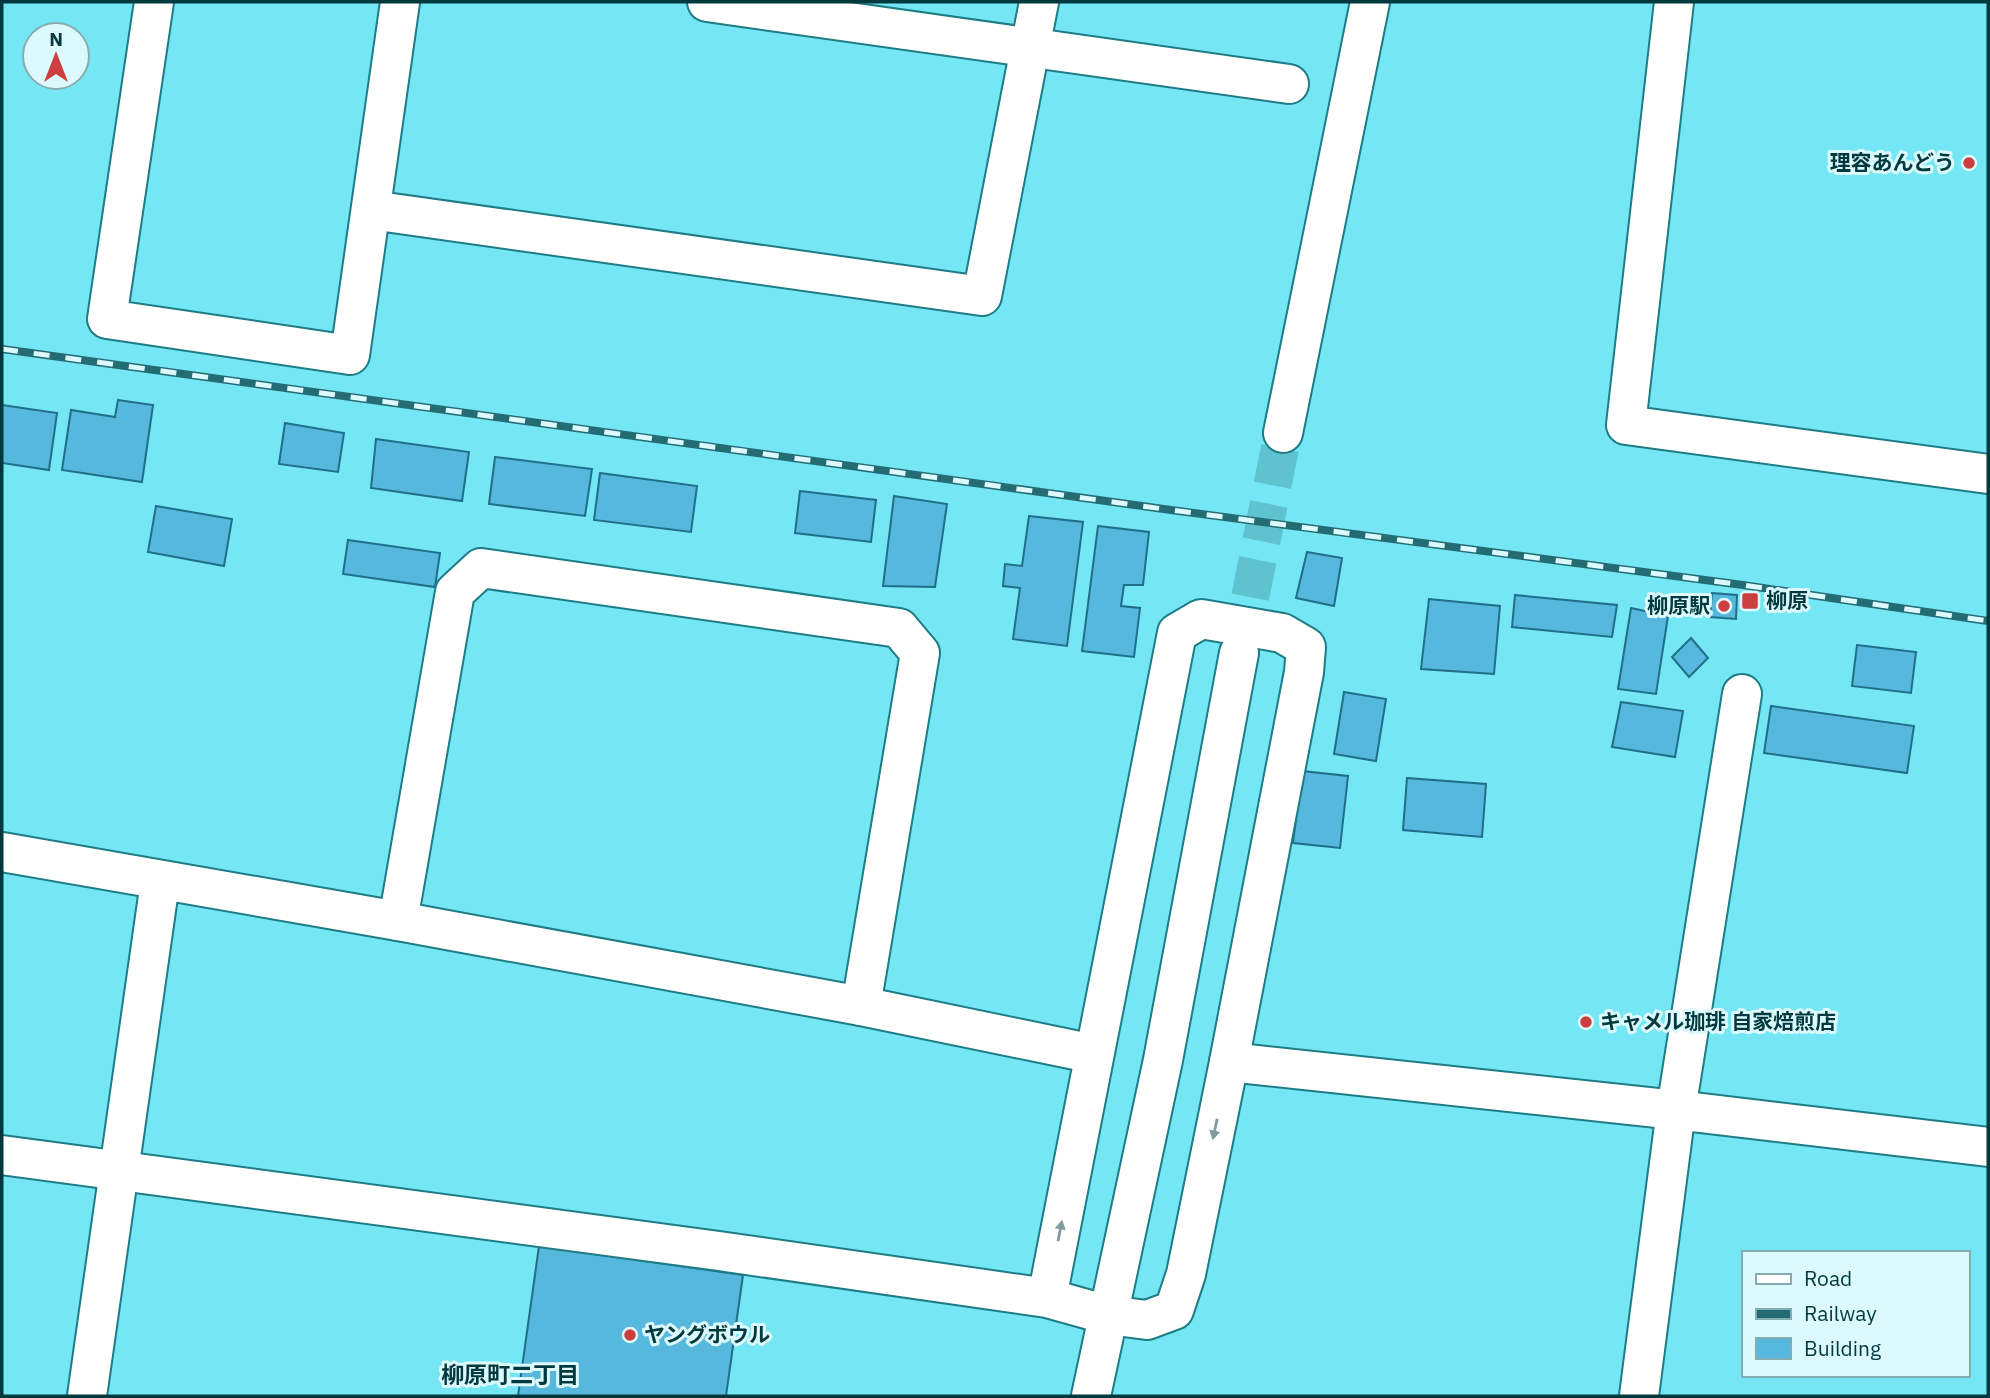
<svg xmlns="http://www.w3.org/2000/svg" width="1990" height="1398" font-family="'IBM Plex Sans','Noto Sans JP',sans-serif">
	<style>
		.building { fill: #56b8dc; stroke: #206e89; stroke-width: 2 }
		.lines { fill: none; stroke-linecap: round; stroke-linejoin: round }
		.minor-tunnel { stroke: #5ec3cf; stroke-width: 38; stroke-dasharray: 38 19; stroke-linecap: butt }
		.minor-casing { stroke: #1e7c85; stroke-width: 42 }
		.minor { stroke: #fff; stroke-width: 38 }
		.rail-casing { stroke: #246c74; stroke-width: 8 }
		.rail { stroke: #dcfafd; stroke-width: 5; stroke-dasharray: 16; stroke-linecap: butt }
		.oneway { fill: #809c9e }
		.poi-dot { fill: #cd3e3e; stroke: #dcfafd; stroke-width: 2.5 }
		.labels { text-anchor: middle; stroke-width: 6; stroke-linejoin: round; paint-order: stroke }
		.poi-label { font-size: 21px; font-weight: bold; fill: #02393e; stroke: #dcfafd; text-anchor: start }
		.neighbourhood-label { font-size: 23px; font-weight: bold; fill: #02393e; stroke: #dcfafd }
	</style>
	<rect width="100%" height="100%" fill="#75e6f3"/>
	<g class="building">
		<polygon points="118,400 153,405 142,482 62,470 71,410 115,417"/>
		<polygon points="2,405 57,413 49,470 2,463"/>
		<polygon points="285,423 344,433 338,472 279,464"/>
		<polygon points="376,439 469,452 462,501 371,488"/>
		<polygon points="495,457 592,469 585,516 489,504"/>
		<polygon points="600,473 697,486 691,532 594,520"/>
		<polygon points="800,491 876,500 871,542 795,533"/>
		<polygon points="894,496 947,504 935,587 883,586"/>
		<polygon points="156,506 232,519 224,566 148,552"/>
		<polygon points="1029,516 1083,522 1067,646 1013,639 1020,588 1003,586 1005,564 1022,566"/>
		<polygon points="1098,526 1149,532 1143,585 1124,585 1121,606 1140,608 1134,657 1082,651"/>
		<polygon points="348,540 440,553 435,587 343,574"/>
		<polygon points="1307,552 1342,558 1334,606 1296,598"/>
		<polygon points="1712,593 1737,595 1736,619 1710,617"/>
		<polygon points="1515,595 1617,605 1612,637 1512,627"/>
		<polygon points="1429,599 1500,606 1494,674 1421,669"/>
		<polygon points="1631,608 1668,616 1656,694 1618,689"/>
		<polygon points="1691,638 1708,658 1689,677 1672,657"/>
		<polygon points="1857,645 1916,652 1911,693 1852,686"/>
		<polygon points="1344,692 1386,699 1376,761 1334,754"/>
		<polygon points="1621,702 1683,711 1675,757 1612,747"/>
		<polygon points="1771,706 1914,726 1907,773 1764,753"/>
		<polygon points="1302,771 1348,776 1340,848 1293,843"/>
		<polygon points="1407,778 1486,784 1482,837 1403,830"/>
		<polygon points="539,1246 743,1275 726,1396 518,1396"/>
	</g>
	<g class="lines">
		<polyline class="minor-tunnel" points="1239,653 1283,433"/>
		<g class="minor-casing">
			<g id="minor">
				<polyline points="154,2 107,319 350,355 400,2"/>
				<polyline points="707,2 1289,84"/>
				<polyline points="1674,2 1626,425 1988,474"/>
				<polyline points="371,210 982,296 1039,2"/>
				<polyline points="1283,433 1370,2"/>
				<polyline points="2,852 398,921 861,1006 1094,1054"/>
				<polyline points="398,921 455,592 481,568 899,628 920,653 861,1006"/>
				<polyline points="1229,1062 1676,1110 1988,1147"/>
				<polyline points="2,1155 719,1251 1047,1298 1108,1315 1147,1320 1174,1310 1186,1274 1229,1062 1304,672 1306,647 1282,633 1201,619 1177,633 1047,1298"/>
				<polyline points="87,1396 160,882"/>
				<polyline points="1091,1396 1163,1060 1239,653"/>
				<polyline points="1639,1396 1676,1110 1742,694"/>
			</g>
		</g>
		<use href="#minor" class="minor"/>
		<g class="rail-casing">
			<polyline id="rail" points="2,349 1171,510 1743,585 1988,621"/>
		</g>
		<use href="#rail" class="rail"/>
	</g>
	<defs><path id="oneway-solid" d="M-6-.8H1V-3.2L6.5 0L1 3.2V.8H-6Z" transform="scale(1.75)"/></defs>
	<g class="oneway">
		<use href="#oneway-solid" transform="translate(1215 1129) rotate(102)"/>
		<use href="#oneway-solid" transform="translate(1060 1231) rotate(-79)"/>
	</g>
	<g class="poi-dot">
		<circle cx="1969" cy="163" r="7"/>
		<rect x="1741" y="592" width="18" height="18" rx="3.5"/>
		<circle cx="1724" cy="606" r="7"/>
		<circle cx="1586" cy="1022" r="7"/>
		<circle cx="630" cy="1335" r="7"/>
	</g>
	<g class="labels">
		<g class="poi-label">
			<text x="1955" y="170" text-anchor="end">理容あんどう</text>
			<text x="1766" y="608">柳原</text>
			<text x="1710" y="613" text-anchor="end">柳原駅</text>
			<text x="1600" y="1029">キャメル珈琲 自家焙煎店</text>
			<text x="644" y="1342">ヤングボウル</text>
		</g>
		<g class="neighbourhood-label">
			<text x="510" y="1383">柳原町二丁目</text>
		</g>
	</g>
	<rect width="1990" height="1398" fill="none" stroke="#02393e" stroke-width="7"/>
	<rect x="1742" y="1251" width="228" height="126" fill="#dcfafd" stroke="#85adb1" stroke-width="2"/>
	<rect x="1756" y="1274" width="35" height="10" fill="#ffffff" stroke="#85adb1" stroke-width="2"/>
	<text x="1804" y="1286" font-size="21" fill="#02393e">Road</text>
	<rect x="1756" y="1309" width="35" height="10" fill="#246c74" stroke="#85adb1" stroke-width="2"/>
	<text x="1804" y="1321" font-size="21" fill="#02393e">Railway</text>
	<rect x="1756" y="1338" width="35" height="21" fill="#56b8dc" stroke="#85adb1" stroke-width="2"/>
	<text x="1804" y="1356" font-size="21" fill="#02393e">Building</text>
	<g transform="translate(56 56)"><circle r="33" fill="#dcfafd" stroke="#85adb1" stroke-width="2"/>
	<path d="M0-5L12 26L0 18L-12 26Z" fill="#cd3e3e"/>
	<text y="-10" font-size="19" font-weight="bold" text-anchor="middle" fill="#02393e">N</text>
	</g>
</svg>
